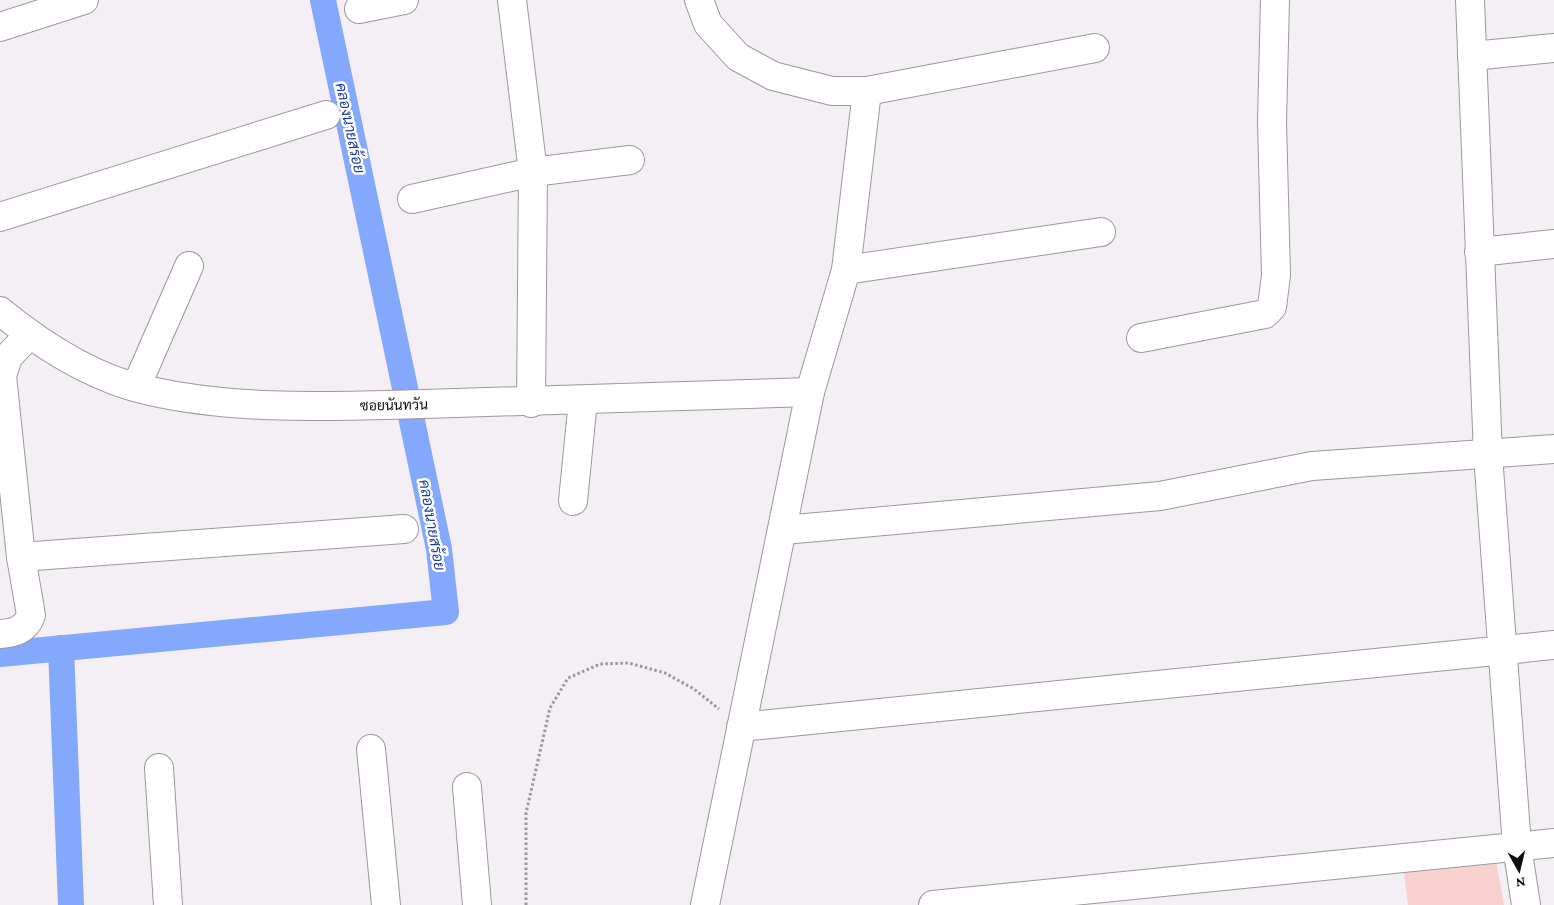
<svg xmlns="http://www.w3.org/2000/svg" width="1554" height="905" font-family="'Crimson Pro',Sarabun,serif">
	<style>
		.green { fill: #f8d1ce }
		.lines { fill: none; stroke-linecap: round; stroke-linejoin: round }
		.canal { stroke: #84a8fb; stroke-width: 26 }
		.minor-casing { stroke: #9c979c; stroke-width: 30 }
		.path { stroke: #9b989b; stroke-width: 3; stroke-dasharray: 2.5 2.5; stroke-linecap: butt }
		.minor { stroke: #fff; stroke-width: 28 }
		.labels { text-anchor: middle; stroke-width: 5; stroke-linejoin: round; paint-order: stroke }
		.street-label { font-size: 14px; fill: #0f0e10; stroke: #fff }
		.water-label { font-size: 15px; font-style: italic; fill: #1f3e9b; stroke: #fff }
	</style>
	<rect width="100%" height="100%" fill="#f4eff4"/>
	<polygon class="green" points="1496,861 1504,905 1408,905 1404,872"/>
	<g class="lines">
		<g class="canal">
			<polyline points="61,648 71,905"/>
			<polyline points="0,654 446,612 439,549 323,0"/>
		</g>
		<g class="minor-casing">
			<g id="minor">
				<polyline points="512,0 533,172 531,403"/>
				<polyline points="699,0 708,24 738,57 773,76 832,91 867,91 1095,48"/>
				<polyline points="1470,0 1488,455 1517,846 1526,905"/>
				<polyline points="359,9 404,0"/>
				<polyline points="0,27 84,0"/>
				<polyline points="1472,56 1554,48"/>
				<polyline points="412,199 533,172 630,160"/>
				<polyline points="0,217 326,115"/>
				<polyline points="1479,252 1554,244"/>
				<polyline points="846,270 1101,232"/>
				<path d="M0,311C44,347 94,379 150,391C240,411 334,406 425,404C554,401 682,396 810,392"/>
				<polyline points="1141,338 1265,314 1272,307 1276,275 1272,122 1275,0"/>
				<polyline points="136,387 189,266"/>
				<polyline points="573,501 583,400"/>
				<polyline points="784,530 1160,496 1312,466 1554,449"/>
				<polyline points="21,557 404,529"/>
				<path d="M0,634C14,633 26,630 31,615L21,557L2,376L8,357L29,335"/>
				<polyline points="741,727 1554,645"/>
				<polyline points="371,749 386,905"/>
				<polyline points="159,768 168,905"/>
				<polyline points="467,787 477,905"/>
				<polyline points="705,905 810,392 846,270 867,91"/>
				<polyline points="933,905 1554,843"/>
			</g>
		</g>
		<polyline class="path" points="526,905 526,813 550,708 568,678 600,664 629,663 665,673 694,689 719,709"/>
		<use href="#minor" class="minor"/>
	</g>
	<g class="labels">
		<g class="street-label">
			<text transform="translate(394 405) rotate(-1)" y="5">ซอยนันทวัน</text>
		</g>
		<g class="water-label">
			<text transform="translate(350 128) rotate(78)" y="5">คลองนายสร้อย</text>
			<text transform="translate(432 525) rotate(80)" y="5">คลองนายสร้อย</text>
		</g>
	</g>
	<g transform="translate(1519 870) rotate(172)" stroke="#ffffff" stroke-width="4" paint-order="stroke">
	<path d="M0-4L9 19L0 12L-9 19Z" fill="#0f0e10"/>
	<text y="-8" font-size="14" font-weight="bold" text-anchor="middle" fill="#0f0e10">N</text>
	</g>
</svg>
